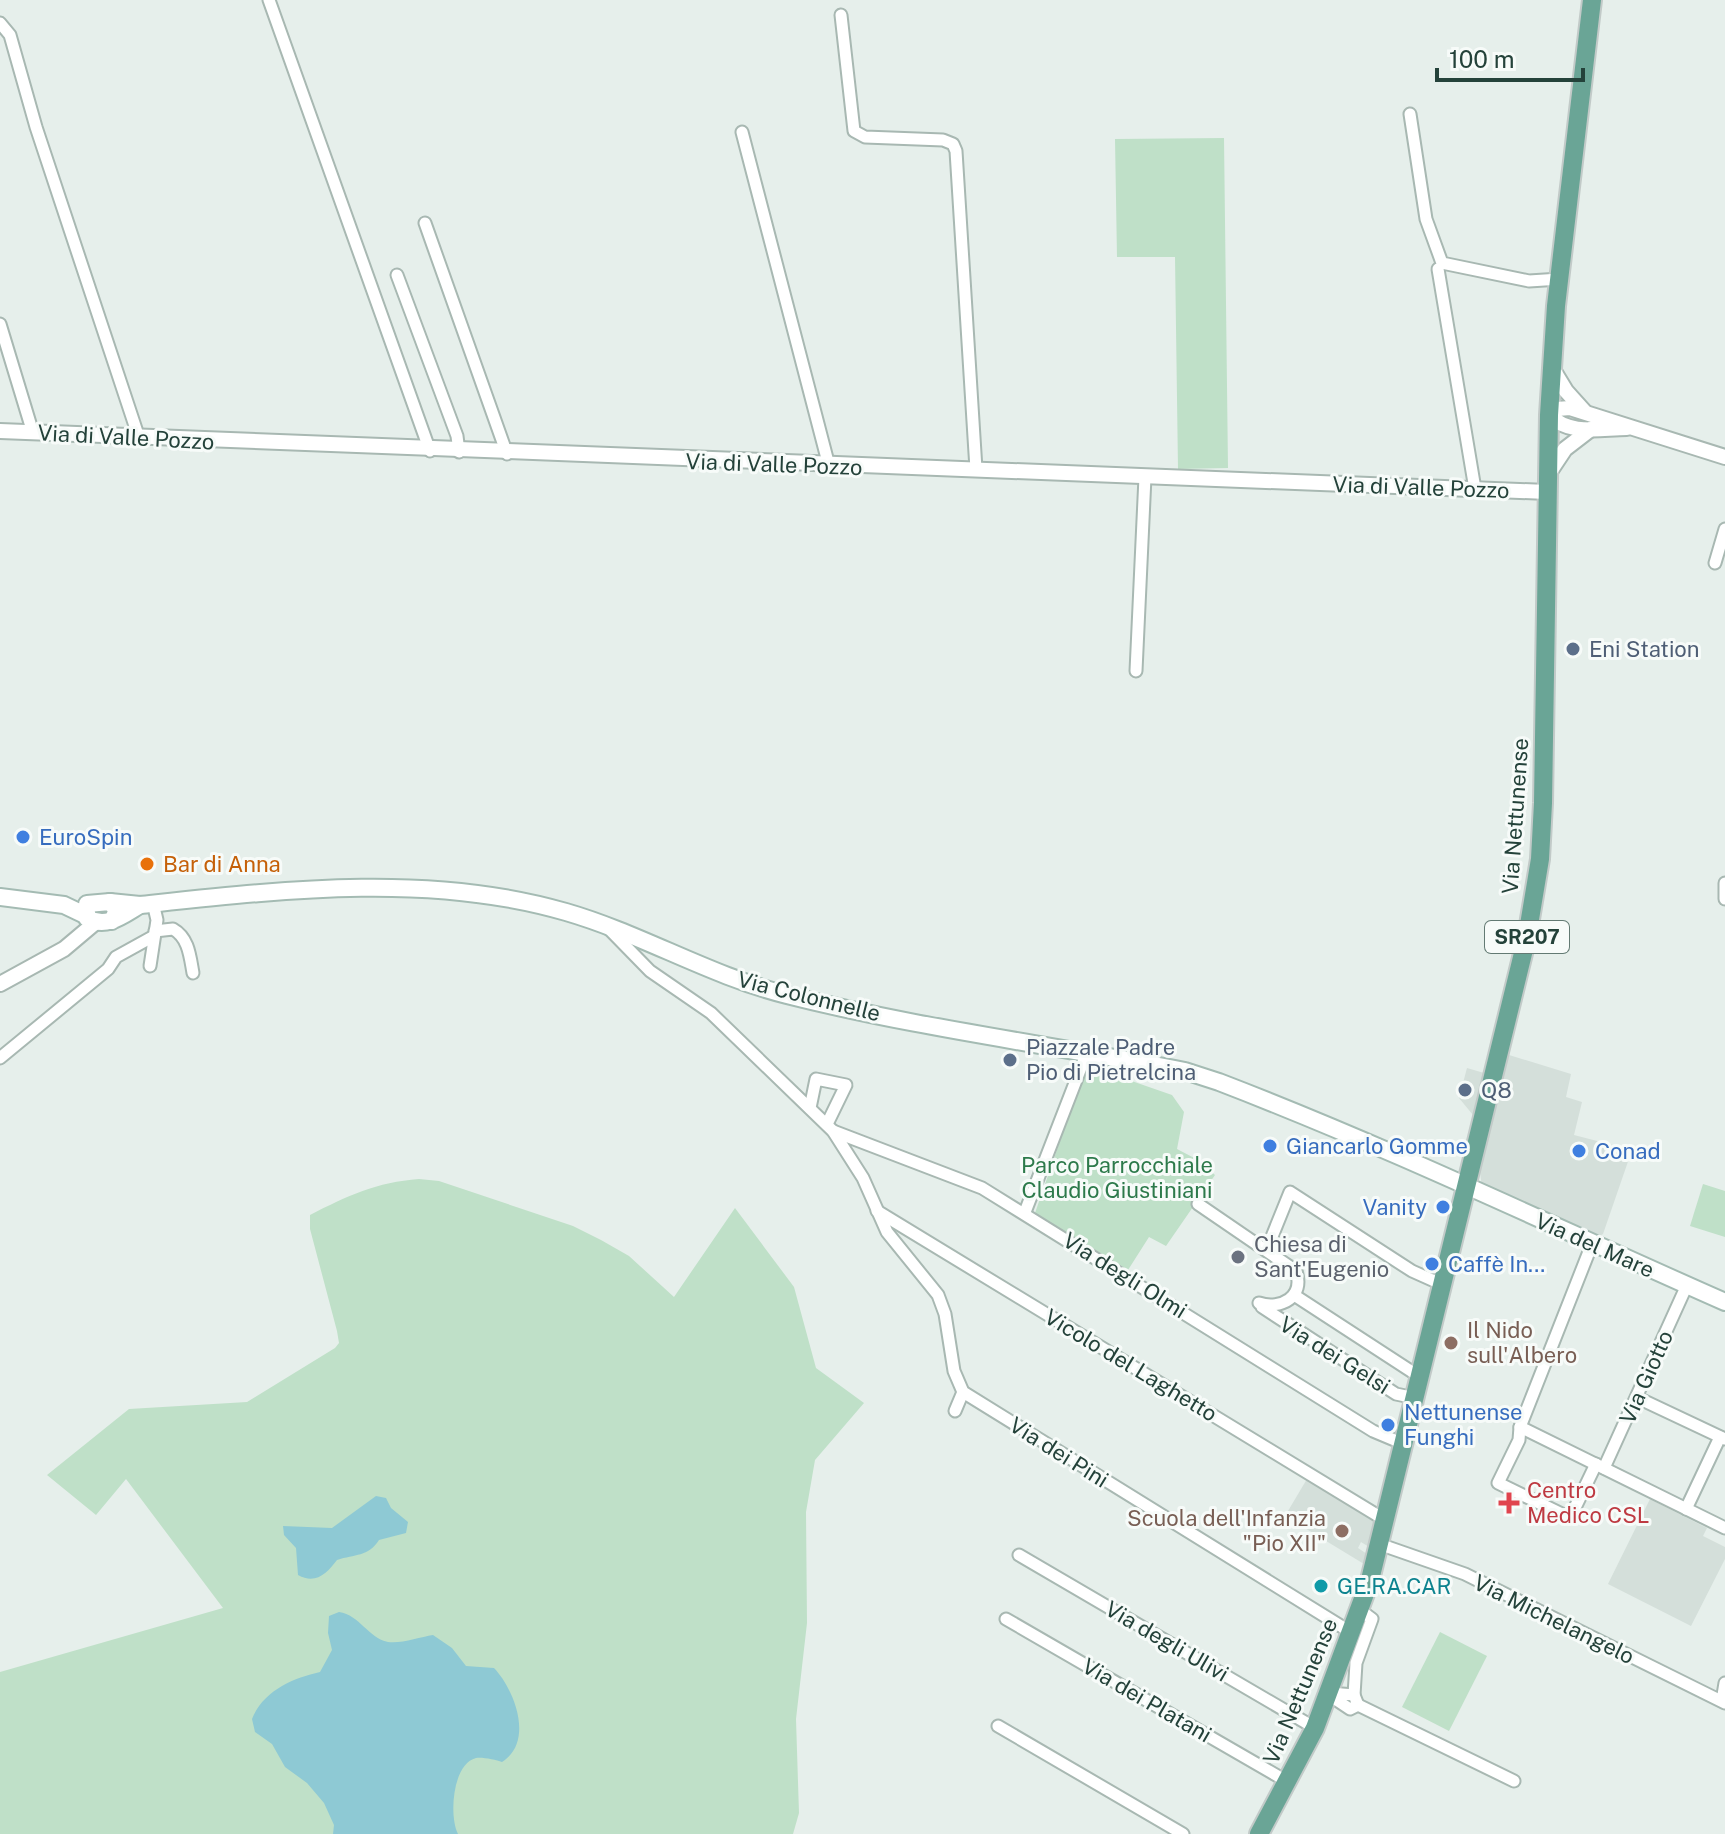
<svg xmlns="http://www.w3.org/2000/svg" width="1725" height="1834" font-family="'Public Sans',sans-serif">
	<style>
		.built { fill: #d4dfda }
		.green { fill: #bfe0c8 }
		.water { fill: #8ec9d4 }
		.lines { fill: none; stroke-linecap: round; stroke-linejoin: round }
		.minor-casing { stroke: #a8b8b2; stroke-width: 15 }
		.tertiary-casing { stroke: #a8b8b2; stroke-width: 18 }
		.secondary-casing { stroke: #a4bbb3; stroke-width: 20 }
		.primary-casing { stroke: #c2cac8; stroke-width: 22 }
		.minor { stroke: #fff; stroke-width: 11 }
		.tertiary { stroke: #fff; stroke-width: 14 }
		.secondary { stroke: #fff; stroke-width: 16 }
		.primary { stroke: #6aa596; stroke-width: 18 }
		.service-dot { fill: #5c6f8a; stroke: #f7fbf9; stroke-width: 3 }
		.shop-dot { fill: #3f7fe0; stroke: #f7fbf9; stroke-width: 3 }
		.food-dot { fill: #e8710a; stroke: #f7fbf9; stroke-width: 3 }
		.worship-dot { fill: #6b7280; stroke: #f7fbf9; stroke-width: 3 }
		.education-dot { fill: #8d6e63; stroke: #f7fbf9; stroke-width: 3 }
		.health-dot { fill: #e0444e; stroke: #f7fbf9; stroke-width: 3 }
		.culture-dot { fill: #0f9aa8; stroke: #f7fbf9; stroke-width: 3 }
		.labels { text-anchor: middle; stroke-width: 6; stroke-linejoin: round; paint-order: stroke }
		.shield { fill: #f7fbf9; stroke: #637a73; stroke-width: 2 }
		.shield-label { font-size: 20px; font-weight: bold; fill: #24423a }
		.street-label { font-size: 22px; fill: #24423a; stroke: #f7fbf9 }
		.service-label { font-size: 22px; fill: #4e5e75; stroke: #f7fbf9; text-anchor: start }
		.shop-label { font-size: 22px; fill: #366cbe; stroke: #f7fbf9; text-anchor: start }
		.food-label { font-size: 22px; fill: #c56008; stroke: #f7fbf9; text-anchor: start }
		.park-label { font-size: 22px; fill: #2d7a4b; stroke: #f7fbf9 }
		.worship-label { font-size: 22px; fill: #5b616d; stroke: #f7fbf9; text-anchor: start }
		.education-label { font-size: 22px; fill: #785e54; stroke: #f7fbf9; text-anchor: start }
		.health-label { font-size: 22px; fill: #be3a42; stroke: #f7fbf9; text-anchor: start }
		.culture-label { font-size: 22px; fill: #0d838f; stroke: #f7fbf9; text-anchor: start }
	</style>
	<rect width="100%" height="100%" fill="#e6efeb"/>
	<g class="built">
		<polygon points="1509,1055 1571,1074 1566,1097 1582,1102 1574,1135 1632,1150 1603,1234 1597,1238 1482,1187 1479,1165"/>
		<polygon points="1467,1068 1484,1073 1473,1115 1459,1098"/>
		<polygon points="1307,1479 1376,1520 1369,1547 1361,1542 1358,1548 1367,1554 1364,1564 1285,1516"/>
		<polygon points="1650,1499 1707,1528 1703,1536 1725,1547 1725,1559 1691,1626 1608,1584"/>
	</g>
	<g class="green">
		<polygon points="1224,138 1228,468 1178,469 1175,257 1117,257 1115,139"/>
		<polygon points="1085,1069 1097,1069 1172,1095 1184,1112 1177,1149 1200,1161 1215,1175 1166,1246 1149,1237 1128,1270 1035,1213"/>
		<path d="M419,1179L439,1181L573,1226L601,1240L629,1256L674,1297L735,1208L794,1287L816,1368L864,1403L815,1460L806,1512L807,1623L796,1719L799,1813L793,1834H0V1672L223,1608L126,1479L96,1515L47,1475L129,1409L247,1402L335,1348L339,1343L337,1331L310,1229V1215C347,1196 377,1182 419,1179Z"/>
		<polygon points="1703,1184 1725,1191 1725,1237 1690,1226"/>
		<polygon points="1440,1632 1487,1656 1449,1731 1402,1707"/>
	</g>
	<g class="water">
		<path d="M376,1496L386,1498L391,1508L408,1522L406,1533L379,1540C368,1557 355,1554 337,1560C327,1573 316,1585 298,1575L296,1548L284,1535L283,1526L332,1528Z"/>
		<path d="M339,1612C360,1615 368,1638 388,1642C401,1644 420,1637 433,1635L452,1648L466,1666L494,1668C514,1689 535,1741 502,1762C496,1760 483,1757 476,1758C452,1764 449,1817 458,1834H333L334,1825L324,1803L307,1783L285,1767L272,1744L255,1732L252,1719C263,1691 293,1678 320,1672L332,1650L328,1633L329,1616Z"/>
	</g>
	<g class="lines">
		<g class="minor-casing">
			<g id="minor">
				<polyline points="269,0 430,451"/>
				<polyline points="841,15 854,131 865,137 943,140 953,144 956,151 976,469"/>
				<polyline points="0,23 10,35 36,127 139,438"/>
				<polyline points="1410,114 1426,219 1442,263 1529,281 1560,279"/>
				<polyline points="742,132 829,466"/>
				<polyline points="425,223 507,454"/>
				<polyline points="1438,269 1475,489"/>
				<polyline points="397,275 457,436 459,452"/>
				<polyline points="0,324 33,433"/>
				<polyline points="1715,563 1725,529"/>
				<polyline points="1136,671 1145,477"/>
				<polyline points="1725,883 1725,899"/>
				<polyline points="608,928 650,971 711,1013 833,1131 863,1178 887,1232 938,1295 945,1314 954,1371 963,1392 1352,1633"/>
				<path d="M155,931L173,929C189,938 190,957 193,973"/>
				<polyline points="150,966 157,920 153,903"/>
				<polyline points="0,1058 108,969 116,957 154,936"/>
				<polyline points="810,1108 816,1079 846,1085 827,1124"/>
				<polyline points="833,1131 982,1188 1373,1431 1404,1444"/>
				<path d="M1198,1204L1296,1271C1305,1297 1281,1310 1259,1303"/>
				<polyline points="877,1211 1385,1520"/>
				<polyline points="1025,1212 1087,1052"/>
				<polyline points="1592,1244 1520,1427 1519,1440 1498,1483 1570,1518 1596,1464"/>
				<polyline points="1267,1249 1290,1192 1412,1271 1441,1284"/>
				<polyline points="1294,1295 1420,1377"/>
				<polyline points="1262,1307 1396,1394 1415,1398"/>
				<polyline points="1638,1398 1725,1439"/>
				<polyline points="955,1411 963,1392"/>
				<polyline points="1520,1427 1725,1528"/>
				<polyline points="1604,1468 1687,1285"/>
				<polyline points="1686,1509 1720,1437"/>
				<polyline points="1379,1544 1465,1574 1725,1703"/>
				<polyline points="1019,1555 1315,1728"/>
				<polyline points="1006,1619 1288,1782"/>
				<polyline points="1329,1695 1350,1709 1358,1705 1354,1695 1330,1693"/>
				<polyline points="1354,1695 1356,1663 1372,1619 1360,1610"/>
				<polyline points="1722,1701 1725,1683"/>
				<polyline points="1358,1705 1514,1781"/>
				<polyline points="998,1726 1183,1834"/>
			</g>
		</g>
		<g class="tertiary-casing">
			<g id="tertiary">
				<polyline points="1552,368 1566,391 1584,411"/>
				<path d="M1627,428C1600,428 1570,436 1549,415L1557,409L1570,408L1725,457"/>
				<polyline points="0,431 1547,492"/>
				<polyline points="1549,473 1565,449 1591,429"/>
				<polyline points="0,984 64,949 96,922"/>
			</g>
		</g>
		<g class="secondary-casing">
			<g id="secondary">
				<polyline points="0,897 64,905 85,915"/>
				<path d="M110,902L140,905C280,890 429,872 566,912C642,934 710,976 787,995C917,1028 1053,1045 1185,1071L1219,1082C1391,1148 1557,1228 1725,1302"/>
				<path d="M112,921L117,910L110,902L87,904V918C107,929 123,915 140,905"/>
			</g>
		</g>
		<g class="primary-casing">
			<polyline id="primary" points="1259,1834 1315,1728 1370,1580 1527,937 1540,859 1543,803 1549,415 1556,306 1592,0"/>
		</g>
		<use href="#minor" class="minor"/>
		<use href="#tertiary" class="tertiary"/>
		<use href="#secondary" class="secondary"/>
		<use href="#primary" class="primary"/>
	</g>
	<g class="service-dot">
		<circle cx="1573" cy="649" r="8"/>
		<circle cx="1010" cy="1060" r="8"/>
		<circle cx="1465" cy="1090" r="8"/>
	</g>
	<g class="shop-dot">
		<circle cx="23" cy="837" r="8"/>
		<circle cx="1270" cy="1146" r="8"/>
		<circle cx="1579" cy="1151" r="8"/>
		<circle cx="1443" cy="1207" r="8"/>
		<circle cx="1432" cy="1264" r="8"/>
		<circle cx="1388" cy="1425" r="8"/>
	</g>
	<circle class="food-dot" cx="147" cy="864" r="8"/>
	<circle class="worship-dot" cx="1238" cy="1257" r="8"/>
	<g class="education-dot">
		<circle cx="1451" cy="1343" r="8"/>
		<circle cx="1342" cy="1531" r="8"/>
	</g>
	<path class="health-dot" d="M1505 1491h8v8h8v8h-8v8h-8v-8h-8v-8h8z"/>
	<circle class="culture-dot" cx="1321" cy="1586" r="8"/>
	<g class="labels">
		<rect class="shield" x="1485" y="921" width="84" height="32" rx="6"/>
		<g class="shield-label">
			<text x="1527" y="944">SR207</text>
		</g>
		<g class="street-label">
			<text transform="translate(126 437) rotate(3)" y="8">Via di Valle Pozzo</text>
			<text transform="translate(774 464) rotate(2)" y="8">Via di Valle Pozzo</text>
			<text transform="translate(1421 487) rotate(2)" y="8">Via di Valle Pozzo</text>
			<text transform="translate(1515 816) rotate(-86)" y="8">Via Nettunense</text>
			<text transform="translate(809 996) rotate(14)" y="8">Via Colonnelle</text>
			<text transform="translate(1595 1245) rotate(24)" y="8">Via del Mare</text>
			<text transform="translate(1125 1275) rotate(32)" y="8">Via degli Olmi</text>
			<text transform="translate(1335 1355) rotate(32)" y="8">Via dei Gelsi</text>
			<text transform="translate(1131 1365) rotate(31)" y="8">Vicolo del Laghetto</text>
			<text transform="translate(1646 1377) rotate(-66)" y="8">Via Giotto</text>
			<text transform="translate(1059 1452) rotate(32)" y="8">Via dei Pini</text>
			<text transform="translate(1554 1619) rotate(26)" y="8">Via Michelangelo</text>
			<text transform="translate(1167 1641) rotate(30)" y="8">Via degli Ulivi</text>
			<text transform="translate(1300 1691) rotate(-67)" y="8">Via Nettunense</text>
			<text transform="translate(1147 1700) rotate(30)" y="8">Via dei Platani</text>
		</g>
		<g class="service-label">
			<text x="1589" y="657">Eni Station</text>
			<text x="1026" y="1055">Piazzale Padre<tspan x="1026" dy="25">Pio di Pietrelcina</tspan></text>
			<text x="1481" y="1098">Q8</text>
		</g>
		<g class="shop-label">
			<text x="39" y="845">EuroSpin</text>
			<text x="1286" y="1154">Giancarlo Gomme</text>
			<text x="1595" y="1159">Conad</text>
			<text x="1427" y="1215" text-anchor="end">Vanity</text>
			<text x="1448" y="1272">Caffè In...</text>
			<text x="1404" y="1420">Nettunense<tspan x="1404" dy="25">Funghi</tspan></text>
		</g>
		<g class="food-label">
			<text x="163" y="872">Bar di Anna</text>
		</g>
		<g class="park-label">
			<text x="1117" y="1173">Parco Parrocchiale<tspan x="1117" dy="25">Claudio Giustiniani</tspan></text>
		</g>
		<g class="worship-label">
			<text x="1254" y="1252">Chiesa di<tspan x="1254" dy="25">Sant'Eugenio</tspan></text>
		</g>
		<g class="education-label">
			<text x="1467" y="1338">Il Nido<tspan x="1467" dy="25">sull'Albero</tspan></text>
			<text x="1326" y="1526" text-anchor="end">Scuola dell'Infanzia<tspan x="1326" dy="25">"Pio XII"</tspan></text>
		</g>
		<g class="health-label">
			<text x="1527" y="1498">Centro<tspan x="1527" dy="25">Medico CSL</tspan></text>
		</g>
		<g class="culture-label">
			<text x="1337" y="1594">GE.RA.CAR</text>
		</g>
	</g>
	<path d="M1437 68v12h146v-12" fill="none" stroke="#24423a" stroke-width="4"/>
	<text x="1449" y="68" font-size="24" fill="#24423a" stroke="#f7fbf9" stroke-width="6" paint-order="stroke">100 m</text>
</svg>
